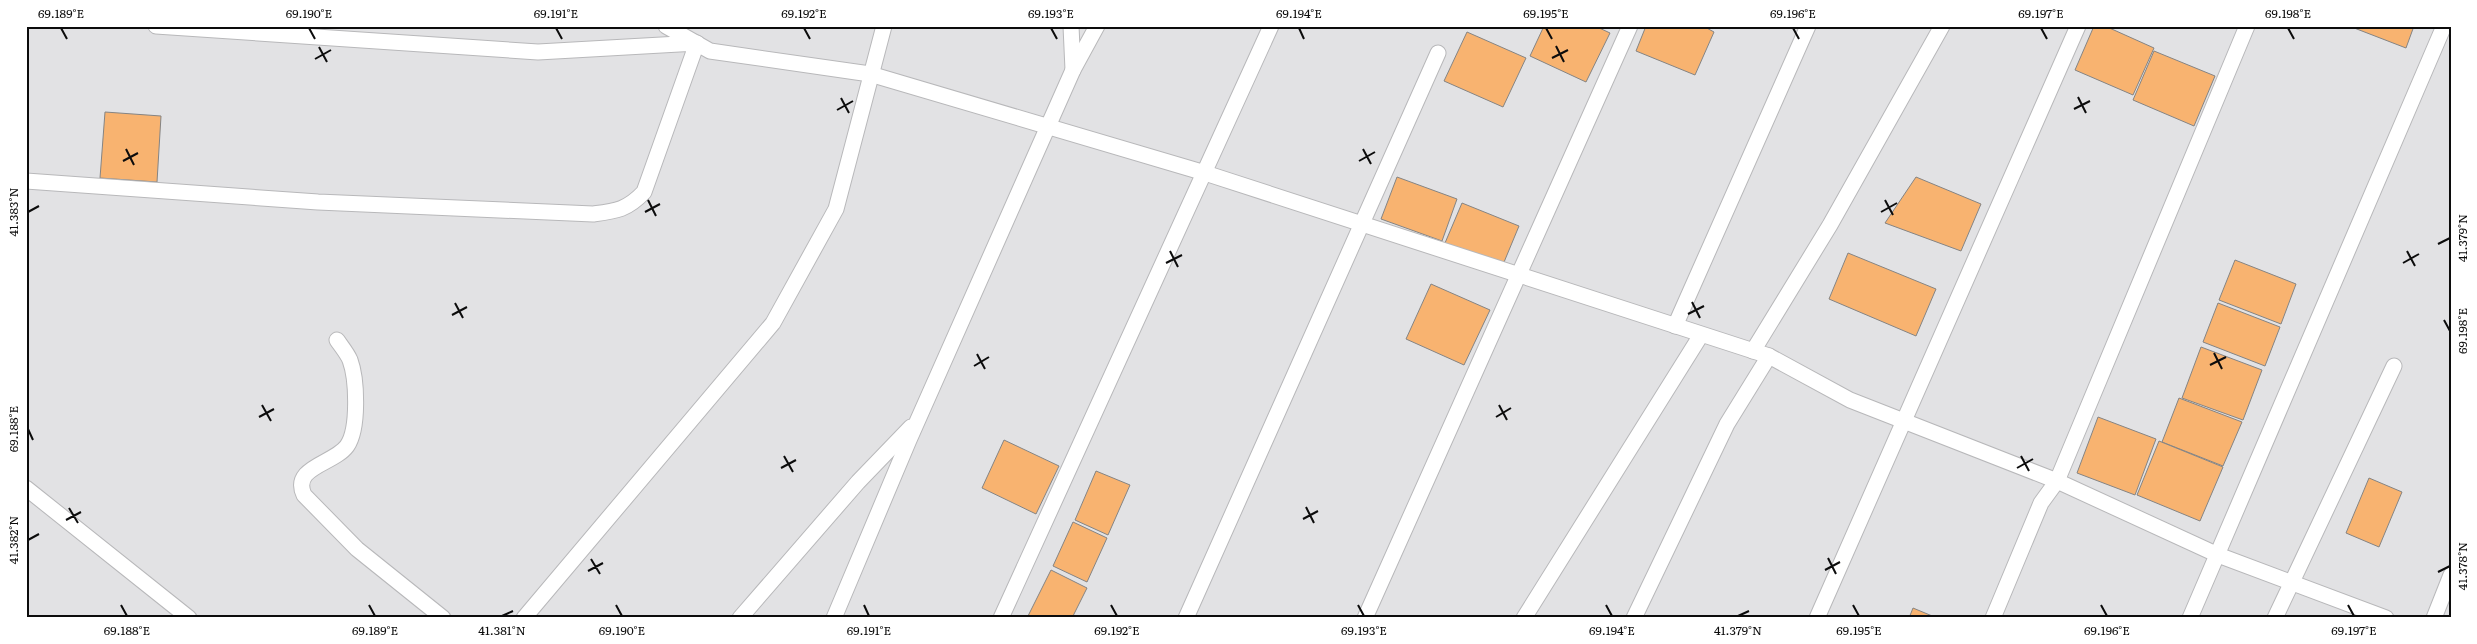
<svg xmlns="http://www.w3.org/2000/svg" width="2477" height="644" font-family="Literata,serif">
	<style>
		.building { fill: #f8b370; stroke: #858483 }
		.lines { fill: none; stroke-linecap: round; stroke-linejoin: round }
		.street-casing { stroke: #b8b8ba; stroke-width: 17 }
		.street { stroke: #fff; stroke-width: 15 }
		.ticks { fill: none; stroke: #0c0c0c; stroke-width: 2 }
		.neatline { fill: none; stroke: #0c0c0c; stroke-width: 2 }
		.ticks-label { font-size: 12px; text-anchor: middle; fill: #0c0c0c }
	</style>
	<rect width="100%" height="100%" fill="#e2e2e4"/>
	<g class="building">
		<polygon points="1544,26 1595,26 1610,33 1586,82 1530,56"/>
		<polygon points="1646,26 1703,26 1714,32 1695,75 1636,51"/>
		<polygon points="2094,26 2105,26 2154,48 2133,95 2075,70"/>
		<polygon points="2349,26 2414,26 2406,48"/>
		<polygon points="1467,32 1526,58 1503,107 1444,81"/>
		<polygon points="2154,51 2215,76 2194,126 2133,100"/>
		<polygon points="105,112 161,116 157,182 100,178"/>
		<polygon points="1397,177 1457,199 1442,241 1381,219"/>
		<polygon points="1916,177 1981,204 1961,251 1885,223"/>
		<polygon points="1462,203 1519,226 1502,267 1445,243"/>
		<polygon points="1848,253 1936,289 1916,336 1829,299"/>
		<polygon points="2235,260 2296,284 2281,324 2219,300"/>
		<polygon points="1431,284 1490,310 1464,365 1406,339"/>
		<polygon points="2218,303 2280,327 2265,366 2203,342"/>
		<polygon points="2201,347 2262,370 2243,420 2182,398"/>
		<polygon points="2179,398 2242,422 2223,466 2162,442"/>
		<polygon points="2098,417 2156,439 2135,495 2077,473"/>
		<polygon points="1004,440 1059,466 1036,514 982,488"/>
		<polygon points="2159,441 2223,467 2200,521 2137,495"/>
		<polygon points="1096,471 1130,485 1108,535 1075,520"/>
		<polygon points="2369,478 2402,492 2379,547 2346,533"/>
		<polygon points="1073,522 1107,538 1087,582 1053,566"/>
		<polygon points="1051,570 1087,588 1072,618 1027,618"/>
		<polygon points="1913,608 1937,618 1909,618"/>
	</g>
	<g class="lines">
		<g class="street-casing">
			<g id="street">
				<polyline points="666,26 710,51 870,74 1205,173 1769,356 1850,400 2057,481 2218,555 2386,618"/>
				<polyline points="1071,26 1073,70"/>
				<path d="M26,181L318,202L593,214C616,211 627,210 644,192L697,43L538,52L156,26"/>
				<polyline points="1675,326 1808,26"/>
				<path d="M337,340C341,346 347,353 350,360C357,379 359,429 347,446C334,464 291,467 304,495L357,549L443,618"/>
				<polyline points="1753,351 1830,225 1942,26"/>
				<polyline points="26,488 189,618"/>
				<polyline points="524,618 773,323 836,209 884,26"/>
				<polyline points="740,618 858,482 911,427"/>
				<polyline points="834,618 909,440 1073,70 1097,26"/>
				<polyline points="1001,618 1271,26"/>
				<polyline points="1186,618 1438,53"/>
				<polyline points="1365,618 1630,26"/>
				<polyline points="1524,618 1701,335"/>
				<polyline points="1634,618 1727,424 1769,356"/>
				<polyline points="1817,618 2078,26"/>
				<polyline points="1993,618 2041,503 2057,481 2247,26"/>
				<polyline points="2190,618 2444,26"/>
				<polyline points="2275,618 2394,366"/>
				<polyline points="2434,618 2451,575"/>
			</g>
		</g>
		<use href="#street" class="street"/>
	</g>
	<path class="ticks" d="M61,28L67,39M309,28L315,39M556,28L562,39M804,28L810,39M1051,28L1057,39M1299,28L1304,39M1546,28L1552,39M1793,28L1799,39M2041,28L2047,39M2288,28L2294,39M1556,46L1564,62M319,47L327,62M1552,58L1568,50M315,59L331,50M2078,97L2086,113M841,98L849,113M2074,109L2090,101M837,110L853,101M126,149L134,165M1363,149L1371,164M123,161L138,153M1359,161L1375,152M648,200L656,216M1885,200L1893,215M28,212L39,206M645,212L660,204M1881,212L1897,203M2438,244L2450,238M1170,251L1178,267M2407,251L2415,266M1166,263L1182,255M2403,263L2419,254M1692,302L1700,318M455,303L463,318M1688,314L1704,306M452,315L467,307M2444,320L2450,331M2214,353L2222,369M977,354L985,369M2210,365L2226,357M974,366L989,357M262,405L271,421M1499,405L1507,420M259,417L274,409M1496,417L1511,408M28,429L33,440M784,456L793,472M2021,456L2029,471M781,468L796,460M2017,468L2033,459M1306,507L1314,523M69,508L78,523M1303,519L1318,511M66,520L81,512M28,540L39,534M1828,558L1836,574M591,559L600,574M1825,570L1840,562M588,571L603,563M2438,572L2450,566M121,605L127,616M369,605L375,616M616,605L622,616M864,605L869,616M1111,605L1117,616M1358,605L1364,616M1606,605L1612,616M1853,605L1859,616M2101,605L2107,616M2348,605L2354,616M502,616L513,611M1738,616L1749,611"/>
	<rect width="2477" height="644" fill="none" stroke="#ffffff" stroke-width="55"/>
	<rect x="28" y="28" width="2422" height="588" class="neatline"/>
	<g class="ticks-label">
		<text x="61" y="18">69.189°E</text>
		<text x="309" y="18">69.190°E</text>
		<text x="556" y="18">69.191°E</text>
		<text x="804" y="18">69.192°E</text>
		<text x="1051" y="18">69.193°E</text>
		<text x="1299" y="18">69.194°E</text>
		<text x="1546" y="18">69.195°E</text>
		<text x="1793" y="18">69.196°E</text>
		<text x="2041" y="18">69.197°E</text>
		<text x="2288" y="18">69.198°E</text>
		<text transform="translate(14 212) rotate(-90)" y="4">41.383°N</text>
		<text transform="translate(2463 238) rotate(-90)" y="4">41.379°N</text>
		<text transform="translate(2463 331) rotate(-90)" y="4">69.198°E</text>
		<text transform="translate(14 429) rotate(-90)" y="4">69.188°E</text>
		<text transform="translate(14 540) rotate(-90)" y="4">41.382°N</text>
		<text transform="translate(2463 566) rotate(-90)" y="4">41.378°N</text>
		<text x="127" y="635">69.188°E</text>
		<text x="375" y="635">69.189°E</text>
		<text x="502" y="635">41.381°N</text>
		<text x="622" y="635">69.190°E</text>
		<text x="869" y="635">69.191°E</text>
		<text x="1117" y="635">69.192°E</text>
		<text x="1364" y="635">69.193°E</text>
		<text x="1612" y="635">69.194°E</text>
		<text x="1738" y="635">41.379°N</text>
		<text x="1859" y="635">69.195°E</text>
		<text x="2107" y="635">69.196°E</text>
		<text x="2354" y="635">69.197°E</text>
	</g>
</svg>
